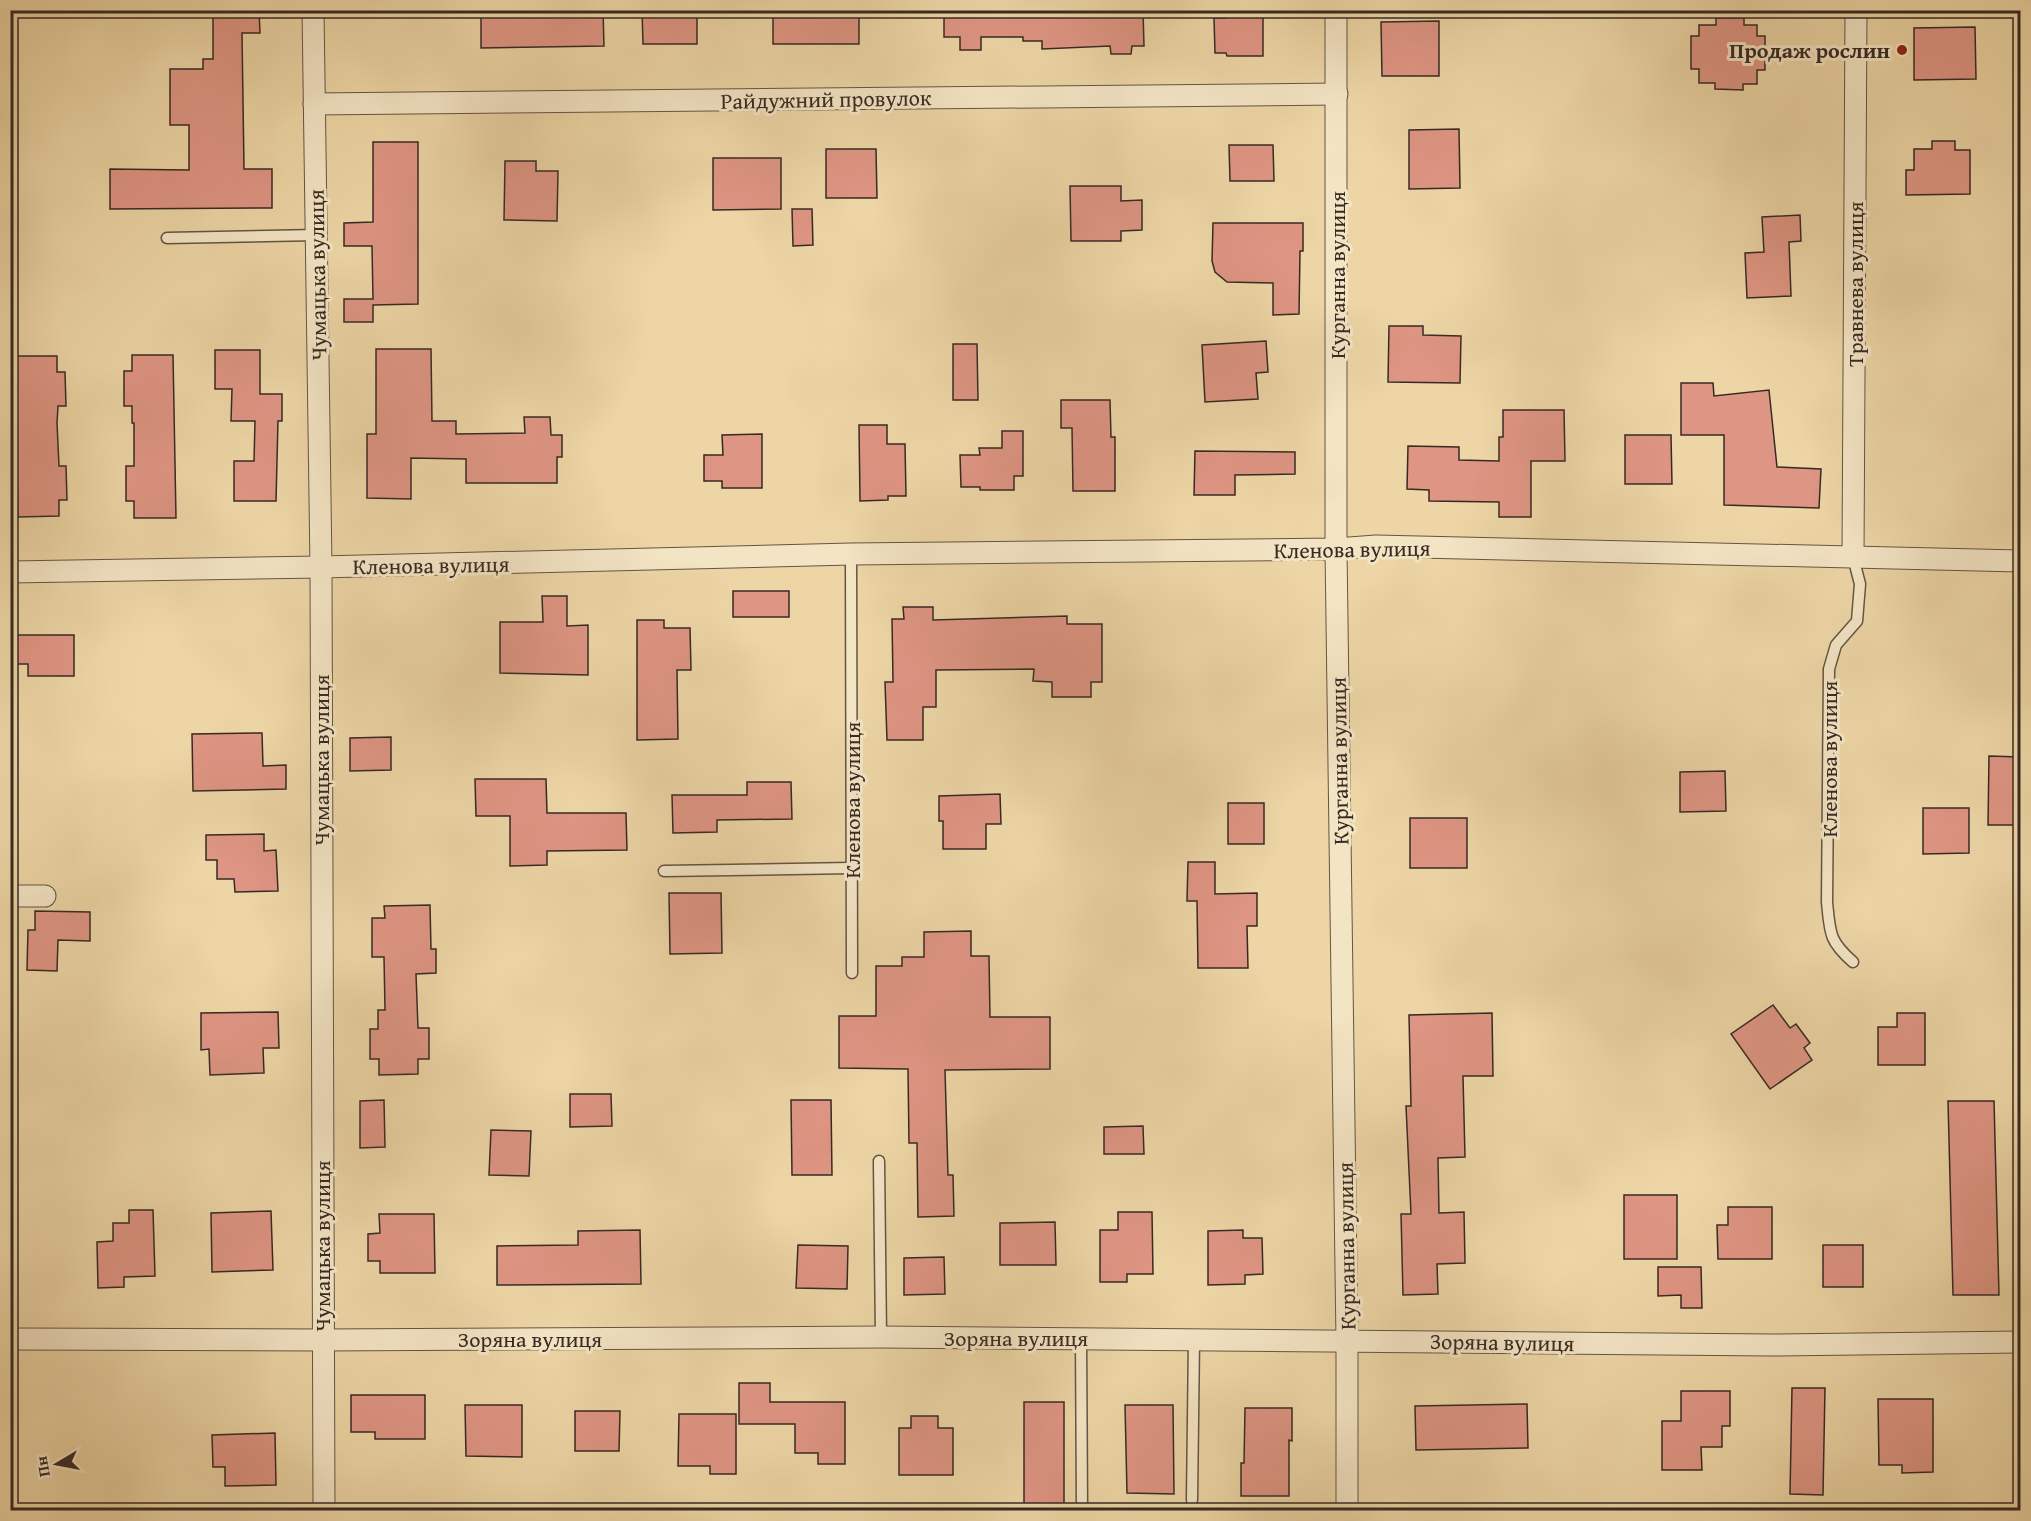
<svg xmlns="http://www.w3.org/2000/svg" width="2031" height="1521" font-family="'Gentium Book Plus',serif">
	<style>
		.building { fill: #de9583; stroke: #372a24; stroke-width: 1.5 }
		.lines { fill: none; stroke-linecap: round; stroke-linejoin: round }
		.lane-casing { stroke: #645544; stroke-width: 13 }
		.street-casing { stroke: #645544; stroke-width: 23 }
		.lane { stroke: #f3e4c4; stroke-width: 10 }
		.street { stroke: #f3e4c4; stroke-width: 21 }
		.poi-dot { fill: #8f2418; stroke: #f3e4c4; stroke-width: 2 }
		.labels { text-anchor: middle; stroke-width: 6; stroke-linejoin: round; paint-order: stroke }
		.poi-label { font-size: 22px; font-weight: bold; fill: #372a24; stroke: #f3e4c4; text-anchor: end }
		.street-label { font-size: 22px; fill: #372a24; stroke: #f3e4c4 }
	</style>
	<rect width="100%" height="100%" fill="#edd5a5"/>
	<filter id="stains"><feTurbulence type="fractalNoise" baseFrequency=".00333" numOctaves="4"/><feColorMatrix values="0 0 0 0 .2 0 0 0 0 .09 0 0 0 0 .02 0 0 0 .5 -.17"/></filter>
	<radialGradient id="worn" r=".72"><stop offset=".6" stop-color="#630" stop-opacity="0"/><stop offset="1" stop-color="#630" stop-opacity=".3"/></radialGradient>
	<g class="building">
		<polygon points="213,10 259,10 260,33 242,33 244,169 272,169 272,208 110,209 110,169 189,170 189,125 170,125 170,69 203,69 203,59 213,59"/>
		<polygon points="481,10 603,10 604,46 481,48"/>
		<polygon points="642,10 697,10 697,44 643,44"/>
		<rect x="773" y="10" width="86" height="34"/>
		<polygon points="944,10 1143,10 1144,46 1132,46 1131,54 1111,54 1110,46 1042,49 1042,41 1023,41 1023,37 981,37 981,50 960,50 960,37 944,37"/>
		<polygon points="1226,10 1263,10 1263,56 1227,56 1226,53 1215,53 1214,18 1226,18"/>
		<polygon points="1716,18 1744,18 1744,25 1757,25 1757,36 1765,36 1765,70 1757,70 1757,84 1743,84 1743,90 1715,89 1715,83 1699,83 1699,69 1691,69 1691,36 1699,36 1699,25 1716,25"/>
		<polygon points="1439,21 1439,76 1382,76 1381,22"/>
		<polygon points="1975,27 1976,79 1914,80 1914,28"/>
		<polygon points="1459,129 1460,188 1409,189 1409,130"/>
		<polygon points="1932,141 1955,141 1955,150 1970,150 1970,194 1906,195 1906,170 1914,170 1914,149 1932,149"/>
		<polygon points="373,142 418,142 418,304 373,305 373,322 344,322 344,299 373,299 372,246 344,246 344,223 373,222"/>
		<polygon points="1229,145 1273,145 1274,181 1230,181"/>
		<polygon points="826,149 876,149 877,198 826,198"/>
		<polygon points="713,158 781,158 781,209 713,210"/>
		<polygon points="505,161 536,161 536,171 558,171 557,221 504,220"/>
		<polygon points="1070,186 1121,186 1121,201 1142,200 1142,230 1121,231 1121,241 1071,241"/>
		<polygon points="792,209 812,209 813,245 793,246"/>
		<polygon points="1800,215 1801,241 1789,242 1791,296 1747,298 1745,253 1764,252 1762,217"/>
		<polygon points="1213,223 1303,223 1303,251 1300,251 1299,314 1273,315 1273,283 1227,282 1215,272 1212,261"/>
		<polygon points="1389,326 1423,326 1423,335 1461,336 1460,383 1388,382"/>
		<polygon points="1266,341 1268,372 1256,373 1258,399 1205,402 1202,345"/>
		<polygon points="953,344 977,344 978,400 953,400"/>
		<polygon points="376,349 431,349 432,421 456,421 456,434 525,433 524,417 550,417 551,435 562,435 562,457 557,457 557,483 466,483 466,459 411,458 411,499 367,498 367,434 376,434"/>
		<polygon points="215,350 260,350 260,394 282,394 282,421 278,421 276,501 234,501 234,461 254,461 255,421 231,421 232,389 215,389"/>
		<polygon points="132,355 173,355 176,518 134,518 134,501 126,501 126,466 134,466 134,423 132,423 132,406 124,406 124,371 132,371"/>
		<polygon points="15,356 57,356 57,372 65,372 66,406 58,406 57,423 59,466 66,466 67,500 59,500 59,516 18,517"/>
		<polygon points="1681,383 1713,383 1714,396 1769,390 1777,467 1821,469 1819,508 1724,505 1724,435 1681,435"/>
		<polygon points="1061,400 1110,400 1111,437 1115,437 1115,491 1073,491 1072,428 1061,428"/>
		<polygon points="1503,410 1564,410 1565,461 1531,461 1531,517 1499,517 1499,502 1429,501 1429,490 1407,489 1408,446 1459,447 1459,460 1499,461 1499,437 1503,437"/>
		<polygon points="859,425 887,425 887,444 905,444 906,496 888,496 888,500 860,501"/>
		<polygon points="1002,431 1023,431 1023,476 1014,476 1014,490 980,490 980,487 961,487 960,455 980,455 979,448 1002,448"/>
		<polygon points="762,434 762,488 722,488 722,481 704,481 704,455 723,455 722,435"/>
		<polygon points="1625,435 1671,435 1672,484 1625,484"/>
		<polygon points="1195,451 1295,452 1295,474 1235,475 1235,495 1194,495"/>
		<rect x="733" y="591" width="56" height="26"/>
		<polygon points="542,596 567,596 567,626 588,625 588,675 500,673 500,622 543,622"/>
		<polygon points="903,607 933,607 933,620 1067,616 1067,624 1102,624 1102,682 1091,682 1091,697 1052,697 1052,682 1033,681 1034,669 936,670 936,707 923,707 923,740 887,740 885,682 893,682 892,619 904,619"/>
		<polygon points="637,620 664,620 664,628 690,628 691,670 677,670 678,739 637,740"/>
		<polygon points="14,635 74,635 74,676 28,676 28,664 14,664"/>
		<polygon points="262,733 263,766 286,765 286,789 193,791 192,734"/>
		<polygon points="391,737 391,770 350,771 350,738"/>
		<polygon points="1989,756 2020,757 2020,806 2016,806 2016,825 1988,825"/>
		<polygon points="1725,771 1726,811 1680,812 1680,772"/>
		<polygon points="475,779 546,779 547,813 626,813 627,850 547,851 547,865 510,866 510,816 476,816"/>
		<polygon points="747,782 791,782 792,819 717,820 717,832 673,833 672,795 747,795"/>
		<polygon points="1000,794 1001,824 986,824 986,849 943,849 943,821 939,821 939,796"/>
		<rect x="1228" y="803" width="36" height="41"/>
		<polygon points="1923,808 1969,808 1969,853 1923,854"/>
		<rect x="1410" y="818" width="57" height="50"/>
		<polygon points="264,834 264,851 276,850 278,891 235,892 234,879 217,879 217,860 206,860 206,835"/>
		<polygon points="1188,862 1215,862 1215,894 1257,893 1257,926 1247,926 1248,968 1198,968 1197,901 1187,901"/>
		<polygon points="669,893 721,893 722,953 670,954"/>
		<polygon points="430,905 431,949 436,949 436,973 416,974 418,1028 429,1028 429,1059 418,1059 418,1074 379,1075 379,1059 370,1059 370,1029 378,1029 378,1010 385,1010 384,957 372,957 372,918 385,918 384,906"/>
		<polygon points="35,911 90,912 90,941 58,940 57,971 27,970 28,930 35,930"/>
		<polygon points="971,931 971,956 989,956 990,1017 1050,1017 1050,1069 945,1070 948,1175 953,1175 954,1216 918,1217 917,1143 909,1143 908,1069 839,1068 839,1016 876,1016 876,966 902,966 902,957 924,957 924,932"/>
		<polygon points="1773,1005 1790,1028 1796,1024 1810,1043 1804,1048 1812,1060 1770,1089 1731,1034"/>
		<polygon points="278,1012 279,1048 263,1048 264,1073 210,1075 209,1049 201,1050 201,1013"/>
		<polygon points="1492,1013 1493,1076 1463,1076 1465,1157 1438,1158 1439,1213 1464,1212 1465,1263 1437,1264 1438,1294 1403,1295 1401,1214 1411,1214 1406,1106 1411,1106 1409,1015"/>
		<polygon points="1897,1013 1925,1013 1925,1065 1878,1065 1878,1027 1897,1027"/>
		<polygon points="570,1094 611,1094 612,1126 570,1127"/>
		<polygon points="384,1100 385,1147 360,1148 360,1101"/>
		<polygon points="791,1100 831,1100 832,1175 792,1175"/>
		<polygon points="1948,1101 1994,1101 1999,1295 1953,1295"/>
		<polygon points="1143,1126 1144,1154 1104,1154 1104,1127"/>
		<polygon points="491,1130 531,1131 529,1176 489,1175"/>
		<rect x="1624" y="1195" width="53" height="64"/>
		<polygon points="1728,1207 1772,1207 1772,1259 1718,1259 1717,1225 1728,1225"/>
		<polygon points="129,1210 153,1210 155,1276 124,1277 124,1287 98,1288 97,1242 113,1241 113,1223 129,1223"/>
		<polygon points="271,1211 273,1270 212,1272 211,1213"/>
		<polygon points="1118,1212 1152,1212 1153,1274 1127,1274 1127,1282 1100,1282 1100,1230 1118,1230"/>
		<polygon points="379,1214 434,1214 435,1273 380,1273 380,1261 368,1261 368,1234 380,1233"/>
		<polygon points="1055,1222 1056,1265 1000,1265 1000,1223"/>
		<polygon points="640,1230 641,1284 497,1285 497,1246 578,1245 578,1231"/>
		<polygon points="1243,1230 1243,1238 1262,1238 1263,1274 1245,1275 1245,1284 1208,1285 1208,1231"/>
		<polygon points="798,1245 848,1246 847,1289 796,1288"/>
		<rect x="1823" y="1245" width="40" height="42"/>
		<polygon points="944,1257 945,1294 904,1295 904,1258"/>
		<polygon points="1658,1267 1701,1267 1702,1308 1681,1308 1681,1295 1658,1296"/>
		<polygon points="739,1383 770,1383 770,1402 845,1402 845,1464 818,1464 818,1453 795,1453 795,1424 739,1424"/>
		<polygon points="1792,1388 1825,1388 1823,1495 1790,1494"/>
		<polygon points="1681,1391 1730,1391 1730,1426 1722,1426 1722,1447 1701,1447 1702,1470 1662,1470 1662,1421 1681,1421"/>
		<polygon points="351,1395 425,1395 425,1439 375,1439 375,1432 351,1432"/>
		<polygon points="1878,1399 1933,1399 1933,1472 1902,1473 1902,1465 1879,1465"/>
		<rect x="1024" y="1402" width="40" height="108"/>
		<polygon points="1527,1404 1528,1448 1416,1450 1415,1406"/>
		<polygon points="465,1405 522,1405 522,1457 466,1456"/>
		<polygon points="1125,1405 1173,1405 1174,1494 1127,1493"/>
		<polygon points="1245,1408 1292,1408 1292,1441 1289,1440 1289,1496 1241,1496 1241,1463 1244,1463"/>
		<polygon points="575,1411 620,1411 619,1451 575,1451"/>
		<polygon points="679,1414 736,1414 736,1474 710,1474 710,1466 678,1466"/>
		<polygon points="911,1416 938,1416 938,1428 953,1428 953,1475 899,1475 899,1428 911,1428"/>
		<polygon points="275,1433 276,1485 225,1486 225,1467 213,1467 212,1435"/>
	</g>
	<g class="lines">
		<g class="lane-casing">
			<g id="lane">
				<polyline points="167,238 316,235"/>
				<polyline points="851,554 852,973"/>
				<path d="M1853,557L1860,584L1857,621L1836,645L1829,669L1827,902C1830,933 1829,941 1853,962"/>
				<polyline points="664,871 852,868"/>
				<polyline points="879,1161 881,1337"/>
				<polyline points="1081,1338 1082,1510"/>
				<polyline points="1192,1500 1194,1339"/>
			</g>
		</g>
		<g class="street-casing">
			<g id="street">
				<polyline points="313,10 321,567 324,1510"/>
				<polyline points="1336,10 1336,549 1347,1341 1347,1510"/>
				<polyline points="314,104 1337,94"/>
				<polyline points="1853,557 1856,10"/>
				<polyline points="10,572 321,567 851,554 1336,549 1376,546 2020,561"/>
				<polyline points="10,896 45,896"/>
				<polyline points="10,1339 322,1340 881,1337 1770,1345 2020,1342"/>
			</g>
		</g>
		<use href="#lane" class="lane"/>
		<use href="#street" class="street"/>
	</g>
	<circle class="poi-dot" cx="1902" cy="50" r="6"/>
	<g class="labels">
		<g class="poi-label">
			<text x="1890" y="58">Продаж рослин</text>
		</g>
		<g class="street-label">
			<text transform="translate(826 99) rotate(-1)" y="8">Райдужний провулок</text>
			<text transform="translate(317 275) rotate(-91)" y="8">Чумацька вулиця</text>
			<text transform="translate(1337 275) rotate(-90)" y="8">Курганна вулиця</text>
			<text transform="translate(1855 284) rotate(-90)" y="8">Травнева вулиця</text>
			<text transform="translate(1352 549) rotate(-1)" y="8">Кленова вулиця</text>
			<text transform="translate(431 565) rotate(-1)" y="8">Кленова вулиця</text>
			<text transform="translate(1829 759) rotate(-90)" y="8">Кленова вулиця</text>
			<text transform="translate(321 760) rotate(-90)" y="8">Чумацька вулиця</text>
			<text transform="translate(1339 761) rotate(-91)" y="8">Курганна вулиця</text>
			<text transform="translate(852 800) rotate(-90)" y="8">Кленова вулиця</text>
			<text transform="translate(322 1246) rotate(-90)" y="8">Чумацька вулиця</text>
			<text transform="translate(1346 1246) rotate(-91)" y="8">Курганна вулиця</text>
			<text x="1016" y="1346">Зоряна вулиця</text>
			<text x="530" y="1347">Зоряна вулиця</text>
			<text transform="translate(1502 1342) rotate(1)" y="8">Зоряна вулиця</text>
		</g>
	</g>
	<rect width="2031" height="1521" fill="none" stroke="#edd5a5" stroke-width="36"/>
	<rect x="12" y="12" width="2007" height="1497" fill="none" stroke="#372a24" stroke-width="3"/>
	<rect x="18" y="18" width="1995" height="1485" fill="none" stroke="#372a24" stroke-width="1.5"/>
	<g transform="translate(57 1464) rotate(260)" stroke="#f3e4c4" stroke-width="4.5" paint-order="stroke">
	<path d="M0-4.5L10 22L0 15L-10 22Z" fill="#372a24"/>
	<text y="-9" font-size="16" font-weight="bold" text-anchor="middle" fill="#372a24">Пн</text>
	</g>
	<rect width="100%" height="100%" filter="url(#stains)"/>
	<rect width="100%" height="100%" fill="url(#worn)"/>
</svg>
